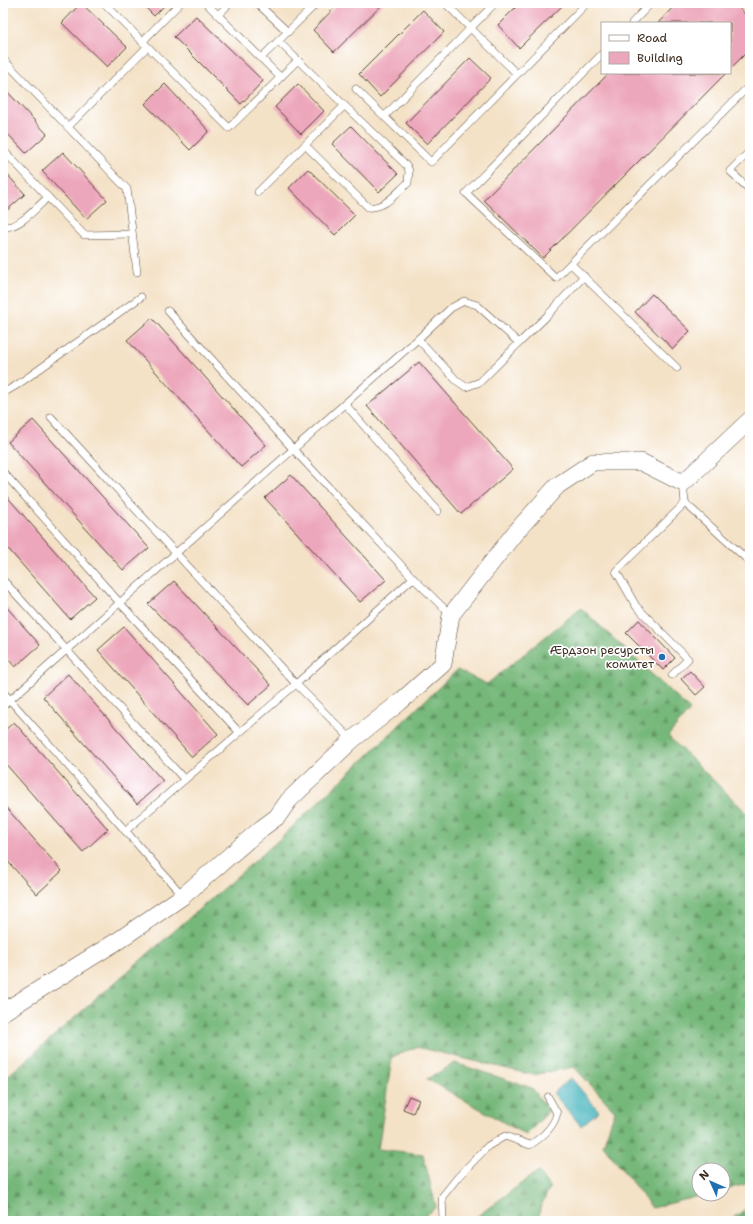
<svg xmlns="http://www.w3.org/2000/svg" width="753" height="1224" font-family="'Shantell Sans',sans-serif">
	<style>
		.forest { fill: url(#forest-firs); stroke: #58714c }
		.water { fill: #45b4bd; stroke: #406f6e }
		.building { fill: #eda7bc }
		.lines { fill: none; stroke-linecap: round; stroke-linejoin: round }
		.service-casing { stroke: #574637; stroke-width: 8 }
		.tertiary-casing { stroke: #574637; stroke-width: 18 }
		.service { stroke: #fff; stroke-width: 7 }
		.tertiary { stroke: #fff; stroke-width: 17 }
		.poi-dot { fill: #1f6fb2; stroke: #fff; stroke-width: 1.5 }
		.labels { text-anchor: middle; stroke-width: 3.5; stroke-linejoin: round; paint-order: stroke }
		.poi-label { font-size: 12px; fill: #3b2a1e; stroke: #fff; text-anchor: end }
	</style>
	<defs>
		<pattern id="forest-firs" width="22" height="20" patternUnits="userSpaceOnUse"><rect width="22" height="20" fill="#76b87a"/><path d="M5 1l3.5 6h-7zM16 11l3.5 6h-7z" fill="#629663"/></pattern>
	</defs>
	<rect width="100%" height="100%" fill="#fff"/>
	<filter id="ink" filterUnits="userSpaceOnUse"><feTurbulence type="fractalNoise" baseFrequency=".025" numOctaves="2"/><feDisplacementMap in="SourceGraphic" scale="8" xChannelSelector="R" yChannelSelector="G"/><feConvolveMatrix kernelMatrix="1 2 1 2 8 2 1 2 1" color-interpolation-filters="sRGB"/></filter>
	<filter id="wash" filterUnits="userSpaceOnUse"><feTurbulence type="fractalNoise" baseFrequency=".012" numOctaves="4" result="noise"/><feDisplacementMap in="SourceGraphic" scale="16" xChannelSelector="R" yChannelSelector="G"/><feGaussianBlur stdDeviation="0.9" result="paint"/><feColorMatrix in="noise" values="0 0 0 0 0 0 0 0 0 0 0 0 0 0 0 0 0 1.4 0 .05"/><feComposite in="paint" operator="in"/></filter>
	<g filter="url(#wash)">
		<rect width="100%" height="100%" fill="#f4e2c7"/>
		<g class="forest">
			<polygon points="581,608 690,710 668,736 750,816 750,1183 723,1190 723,1170 699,1170 699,1194 707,1194 652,1208 603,1145 615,1111 574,1067 533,1075 416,1047 392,1057 378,1149 423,1154 436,1207 420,1221 3,1221 3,1080 281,838 457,670 487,684"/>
			<polygon points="455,1063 532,1088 549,1111 526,1135 427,1079"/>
			<polygon points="538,1171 550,1188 540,1208 539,1221 471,1221"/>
			<polygon points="750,1206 750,1221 729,1221"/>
		</g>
		<polygon class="water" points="571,1078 599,1111 581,1126 553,1093"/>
		<g id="blocks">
			<g class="building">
				<polygon points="81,3 127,47 107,67 62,23"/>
				<polygon points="141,3 167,3 154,16"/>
				<polygon points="339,3 384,3 334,52 313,30"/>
				<polygon points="520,3 565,3 519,48 498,25"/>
				<polygon points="677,3 734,3 750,19 750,49 730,69 730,23 658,23"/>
				<polygon points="423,10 444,32 380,97 359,74"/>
				<polygon points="196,16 263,81 241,104 174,37"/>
				<polygon points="470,58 491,78 427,144 406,123"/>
				<polygon points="609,73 726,73 543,258 484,200"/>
				<polygon points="165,84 209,131 190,150 145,104"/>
				<polygon points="298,84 324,111 301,134 275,107"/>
				<polygon points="3,87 47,134 26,153 3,129"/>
				<polygon points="351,126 398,174 379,192 332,144"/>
				<polygon points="63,152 107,200 86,219 42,171"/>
				<polygon points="308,169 355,215 335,235 289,188"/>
				<polygon points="3,170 25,194 3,214"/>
				<polygon points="652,294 690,331 673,349 635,312"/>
				<polygon points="152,318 266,445 241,467 127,340"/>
				<polygon points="419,362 513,469 461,514 367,406"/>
				<polygon points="33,420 149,548 123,570 8,442"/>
				<polygon points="291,475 386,580 360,602 265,498"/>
				<polygon points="3,492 95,597 70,619 3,543"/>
				<polygon points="174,581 271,685 248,705 148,604"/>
				<polygon points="3,603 40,645 15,667 3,653"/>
				<polygon points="639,620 675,658 663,670 626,633"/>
				<polygon points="124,627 218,734 192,757 98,650"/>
				<polygon points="690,671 705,687 696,695 681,679"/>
				<polygon points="68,674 163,781 137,804 43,697"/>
				<polygon points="14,722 108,829 83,852 3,761 3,732"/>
				<polygon points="3,804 62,871 37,894 3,856"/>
				<polygon points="409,1096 419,1100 413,1113 403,1109"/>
			</g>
		</g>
	</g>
	<g filter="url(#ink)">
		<use href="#blocks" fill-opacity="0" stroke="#574637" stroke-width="1"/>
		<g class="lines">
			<g class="service-casing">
				<g id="service">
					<polyline points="104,3 229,128 297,61"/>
					<polyline points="206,3 280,77"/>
					<polyline points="257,3 288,32"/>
					<polyline points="445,3 517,74"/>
					<polyline points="218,15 230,3"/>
					<polyline points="632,23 651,3"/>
					<path d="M278,41L407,166L409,171L408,183C396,193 385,209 368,207L305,145"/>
					<polyline points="142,42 180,3"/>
					<polyline points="602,54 466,193 556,278 750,85"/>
					<polyline points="261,58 317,3"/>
					<polyline points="3,59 127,189 137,272"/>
					<polyline points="356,89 431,162 587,3"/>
					<polyline points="385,116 495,3"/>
					<polyline points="68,127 147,47"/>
					<polyline points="3,150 84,235 132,234"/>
					<polyline points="750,151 730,171 750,190"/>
					<polyline points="258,192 344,106"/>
					<path d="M3,226C17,231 38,206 48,197"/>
					<polyline points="571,264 677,368"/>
					<polyline points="168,311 293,449 413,578 451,615"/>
					<polyline points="418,339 457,381 466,387 480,382 519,343"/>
					<polyline points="3,393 17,385 141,297"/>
					<polyline points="345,404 438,511"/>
					<polyline points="51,417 296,684 352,740"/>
					<polyline points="3,472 120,603 239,732"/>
					<polyline points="683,483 685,503 750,562"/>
					<polyline points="3,580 184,779"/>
					<polyline points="672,675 688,659 636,606 616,571 685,503"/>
					<polyline points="3,692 183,896"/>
					<polyline points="3,706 418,339 451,308 464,301 477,305 519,343 547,316 584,276"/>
					<polyline points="125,831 296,684 413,578"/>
					<path d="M441,1221L443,1219L442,1197L458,1177L488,1146L505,1136L530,1145C541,1138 554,1127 557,1113L548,1097"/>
				</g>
			</g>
			<g class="tertiary-casing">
				<polyline id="tertiary" points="3,1012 119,940 183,896 262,828 277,817 289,800 352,740 400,702 443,664 451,615 514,534 557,486 593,462 641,462 683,483 750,420"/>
			</g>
			<use href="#service" class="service"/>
			<use href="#tertiary" class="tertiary"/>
		</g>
	</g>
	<circle class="poi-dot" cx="662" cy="657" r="4"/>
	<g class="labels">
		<g class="poi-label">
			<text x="654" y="654">Æрдзон ресурсты<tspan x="654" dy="14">комитет</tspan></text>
		</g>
	</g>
	<rect width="753" height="1224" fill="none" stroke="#fff" stroke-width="16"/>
	<rect x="601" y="22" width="130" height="52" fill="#ffffff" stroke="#b1aaa5"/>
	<rect x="609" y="35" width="20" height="6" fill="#ffffff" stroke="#b1aaa5"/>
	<text x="637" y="42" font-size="12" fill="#3b2a1e">Road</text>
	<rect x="609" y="52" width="20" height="12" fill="#eda7bc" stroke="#b1aaa5"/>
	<text x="637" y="62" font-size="12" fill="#3b2a1e">Building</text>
	<g transform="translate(711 1182) rotate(315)"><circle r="19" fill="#ffffff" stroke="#b1aaa5"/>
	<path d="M0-3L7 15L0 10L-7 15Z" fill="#1f6fb2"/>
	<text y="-6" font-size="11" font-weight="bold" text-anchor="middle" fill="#3b2a1e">N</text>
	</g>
</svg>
